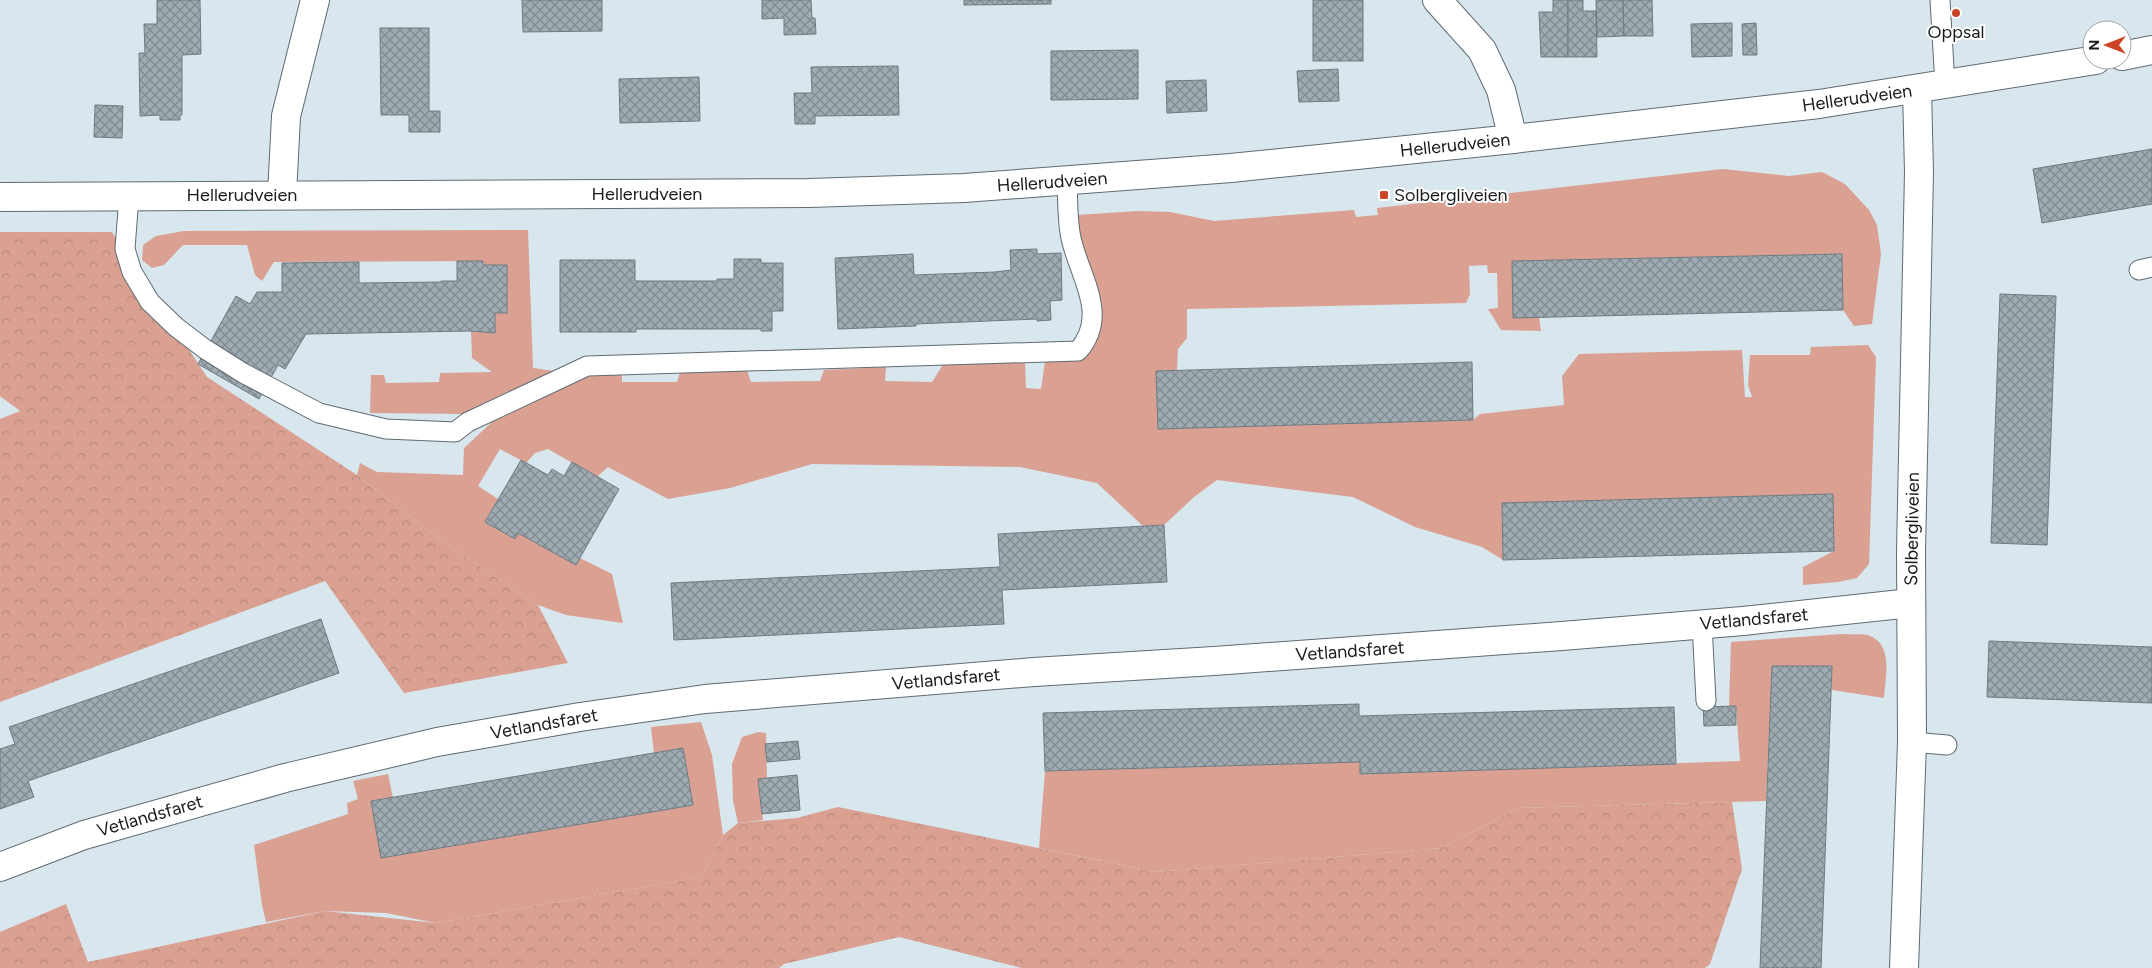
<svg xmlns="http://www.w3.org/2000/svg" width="2152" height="968" font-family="Figtree,sans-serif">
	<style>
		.green { fill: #daa092 }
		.forest { fill: url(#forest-crowns) }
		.building { fill: url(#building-cross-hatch); stroke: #6e7a81 }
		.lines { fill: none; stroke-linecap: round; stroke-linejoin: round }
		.service-casing { stroke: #5f6b72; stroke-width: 21 }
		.minor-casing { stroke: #5f6b72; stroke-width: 30 }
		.secondary-casing { stroke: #5f6b72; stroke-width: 30 }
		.service { stroke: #fff; stroke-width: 19 }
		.minor { stroke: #fff; stroke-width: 28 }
		.secondary { stroke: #fff; stroke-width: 28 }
		.poi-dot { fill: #cd4325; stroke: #fff; stroke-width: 2 }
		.labels { text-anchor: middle; stroke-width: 4; stroke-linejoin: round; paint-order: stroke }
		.poi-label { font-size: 18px; fill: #171b1e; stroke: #fff }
		.street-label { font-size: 18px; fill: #171b1e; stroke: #fff }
	</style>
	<defs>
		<pattern id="forest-crowns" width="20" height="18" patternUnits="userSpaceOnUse" patternTransform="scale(1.25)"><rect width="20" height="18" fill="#daa092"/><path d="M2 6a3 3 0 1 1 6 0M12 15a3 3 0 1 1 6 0" fill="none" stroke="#ba897d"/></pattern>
		<pattern id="building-cross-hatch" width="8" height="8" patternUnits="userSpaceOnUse" patternTransform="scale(1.25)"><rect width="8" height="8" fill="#9eabb2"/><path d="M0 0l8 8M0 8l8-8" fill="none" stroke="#808a90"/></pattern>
	</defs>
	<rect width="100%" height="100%" fill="#d8e6ee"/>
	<g class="green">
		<polygon points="1723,169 1789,176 1822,172 1845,184 1869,210 1877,225 1881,254 1872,324 1854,326 1843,310 1842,254 1512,261 1513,317 1539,317 1541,331 1501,330 1488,309 1498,308 1497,273 1488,273 1487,265 1469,266 1470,294 1466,303 1187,309 1187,338 1178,349 1177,370 1156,371 1158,429 1473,420 1480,414 1564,405 1562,376 1579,354 1742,350 1745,397 1752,397 1748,385 1750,355 1810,355 1811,347 1868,345 1876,357 1869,564 1857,578 1838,582 1803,585 1803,567 1834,551 1833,495 1502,504 1503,560 1482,547 1415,527 1353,497 1217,480 1194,497 1164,525 1143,526 1097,483 1020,467 812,464 730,488 668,499 608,467 597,477 548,449 535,453 526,463 500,449 478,486 498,499 485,522 515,539 518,533 576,565 580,558 612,574 623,623 566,615 538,605 442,541 357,475 360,463 377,472 463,475 464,448 506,409 490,401 464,414 370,413 371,375 384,375 386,383 439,382 440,373 492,372 472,358 471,331 495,333 495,313 483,261 274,262 262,281 255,275 247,245 183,245 164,265 152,268 142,260 143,245 156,236 184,231 528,230 533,368 588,376 622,372 622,382 677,382 680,372 747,370 751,382 820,381 824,370 886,367 885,381 932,382 944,363 1025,362 1026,388 1041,389 1045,361 1082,360 1093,346 1102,311 1078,241 1077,215 1138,211 1170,212 1214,221 1354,210 1356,217 1378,215 1377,208"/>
		<path d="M1842,634C1850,635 1863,633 1870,636C1894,646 1885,678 1884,698L1832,690V666H1772L1766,801L1518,808L1442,848L1156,872L1039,848L1045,771L1360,762L1361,774L1740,761L1736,707H1729L1731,642Z"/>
		<polygon points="701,722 712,755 723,835 702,877 436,923 386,913 325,911 266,922 262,905 254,845 348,814 347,803 358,799 353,781 388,774 393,798 372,801 381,858 693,805 683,748 654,753 651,727"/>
		<polygon points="758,732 766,733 767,778 758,780 763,820 738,823 733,801 732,764 742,737"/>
	</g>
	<g class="forest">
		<polygon points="0,232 112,232 207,377 357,475 442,541 538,605 568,663 404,693 325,581 0,702 0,419 20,411 0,396"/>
		<polygon points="1732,802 1742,869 1710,964 1705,968 1022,968 899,937 784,964 779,968 0,968 0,932 66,904 88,962 325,911 436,923 702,877 723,835 738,823 797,818 838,807 1156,872 1442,848 1518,808"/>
	</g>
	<g class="building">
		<polygon points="157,0 200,0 201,54 182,55 182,115 180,115 180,120 160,120 160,115 140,116 139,53 145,53 144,24 157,24"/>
		<polygon points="522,0 602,0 602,31 523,32"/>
		<polygon points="762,0 811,0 812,18 815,18 816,34 784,35 784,18 762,19"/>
		<polygon points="964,0 1051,0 1051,4 964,5"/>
		<rect x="1313" y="0" width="50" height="61"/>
		<polygon points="1553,0 1568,0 1568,57 1541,57 1539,12 1553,12"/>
		<polygon points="1568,0 1583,0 1583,11 1596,11 1597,57 1568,57"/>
		<polygon points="1596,0 1623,0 1624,36 1597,37"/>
		<polygon points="1623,0 1652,0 1653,36 1624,36"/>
		<polygon points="1732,23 1732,56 1692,57 1691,24"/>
		<polygon points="1756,23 1757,55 1743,55 1742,24"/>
		<polygon points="380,28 429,28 429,111 440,111 440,132 409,132 409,115 381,115"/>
		<polygon points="1138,50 1138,99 1051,100 1051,51"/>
		<polygon points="898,66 899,115 815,116 815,124 795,124 794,93 812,93 811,67"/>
		<polygon points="1338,69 1339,101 1299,102 1297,71"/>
		<polygon points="699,77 700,121 620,123 619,79"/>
		<polygon points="1206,80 1207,111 1167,113 1166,81"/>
		<polygon points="95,105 123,106 122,138 94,137"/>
		<polygon points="2152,149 2152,204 2042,223 2033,169"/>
		<polygon points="1037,249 1037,254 1061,253 1062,300 1050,301 1051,320 1037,321 1037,319 916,324 916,326 838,329 835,258 913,254 914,275 995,272 1011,270 1010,250"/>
		<polygon points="1842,254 1843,310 1513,318 1512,261"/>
		<polygon points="734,259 761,259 761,263 783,263 783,311 772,311 772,331 761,331 761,329 636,329 636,332 560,332 560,260 635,260 635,281 717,281 717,279 734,279"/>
		<polygon points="457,261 483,261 483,265 507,265 507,313 495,313 495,333 471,331 306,334 285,369 278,365 259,399 198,364 236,296 250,304 257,292 282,292 282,263 359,262 359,283 441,282 441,281 457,281"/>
		<polygon points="2000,294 2056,296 2047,545 1991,543"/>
		<polygon points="1472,362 1473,420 1158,429 1156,371"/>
		<polygon points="521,460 548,475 552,469 564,476 572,462 619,489 576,565 518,533 515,539 485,522"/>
		<polygon points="1833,494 1834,551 1503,560 1502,503"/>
		<polygon points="1164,525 1167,582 1002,590 1004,624 674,640 671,583 1000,567 998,534"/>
		<polygon points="321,619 339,673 28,781 34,797 0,809 0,749 15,744 9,727"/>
		<polygon points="1989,641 2152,647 2152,703 1987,697"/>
		<polygon points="1772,666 1832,666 1821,968 1760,968"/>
		<polygon points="1359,704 1359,716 1674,707 1676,764 1360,774 1360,762 1045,771 1043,713"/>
		<polygon points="1736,706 1736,725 1704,726 1703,707"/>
		<polygon points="798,741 800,759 767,762 765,744"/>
		<polygon points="683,748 693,805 381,858 371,801"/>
		<polygon points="797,775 800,810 762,814 758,779"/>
	</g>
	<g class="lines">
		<g class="service-casing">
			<g id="service">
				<polyline points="1940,0 1945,85"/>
				<path d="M129,196L125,249L132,272L150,302L176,327L205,349L243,373L319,413L386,429L455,432L468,422L587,366L1078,351C1110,315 1079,276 1071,238C1067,220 1068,199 1067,181"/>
				<polyline points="2139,270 2152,267"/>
				<polyline points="1702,624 1706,701"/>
				<polyline points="1912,742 1947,745"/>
			</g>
		</g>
		<g class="minor-casing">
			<g id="minor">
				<polyline points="1437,0 1482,50 1501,90 1513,139"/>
				<polyline points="282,195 286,116 315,0"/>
				<polyline points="0,867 84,835 285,778 437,742 580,717 705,699 1034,672 1214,661 1562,636 1743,621 1911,603"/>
				<polyline points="1904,968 1912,742 1911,551 1919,172 1917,90"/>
			</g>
		</g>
		<g class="secondary-casing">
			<g id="secondary">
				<polyline points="2122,56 2152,50"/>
				<polyline points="0,197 809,193 964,188 1231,168 1513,139 1819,104 2096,60"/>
			</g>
		</g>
		<use href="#service" class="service"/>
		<use href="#minor" class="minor"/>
		<use href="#secondary" class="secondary"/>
	</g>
	<g class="poi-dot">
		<circle cx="1956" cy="13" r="5"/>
		<rect x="1379" y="190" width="10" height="10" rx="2.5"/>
	</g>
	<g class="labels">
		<g class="poi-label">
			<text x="1956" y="38">Oppsal</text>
			<text x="1394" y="201" text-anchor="start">Solbergliveien</text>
		</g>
		<g class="street-label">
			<text transform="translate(1857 98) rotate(-8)" y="6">Hellerudveien</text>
			<text transform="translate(1455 145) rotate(-6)" y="6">Hellerudveien</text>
			<text transform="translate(1052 182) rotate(-4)" y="6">Hellerudveien</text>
			<text x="647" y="200">Hellerudveien</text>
			<text x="242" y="201">Hellerudveien</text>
			<text transform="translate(1912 529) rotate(-89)" y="6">Solbergliveien</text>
			<text transform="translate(1754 619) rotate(-5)" y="6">Vetlandsfaret</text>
			<text transform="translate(1350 651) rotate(-4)" y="6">Vetlandsfaret</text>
			<text transform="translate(946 679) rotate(-5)" y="6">Vetlandsfaret</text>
			<text transform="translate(544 724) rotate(-10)" y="6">Vetlandsfaret</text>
			<text transform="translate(150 816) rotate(-16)" y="6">Vetlandsfaret</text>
		</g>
	</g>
	<g transform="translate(2107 45) rotate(270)"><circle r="24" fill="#ffffff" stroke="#a2a4a5"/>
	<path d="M0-4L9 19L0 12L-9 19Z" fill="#cd4325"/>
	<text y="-8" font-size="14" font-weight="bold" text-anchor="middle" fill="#171b1e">N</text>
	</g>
</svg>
